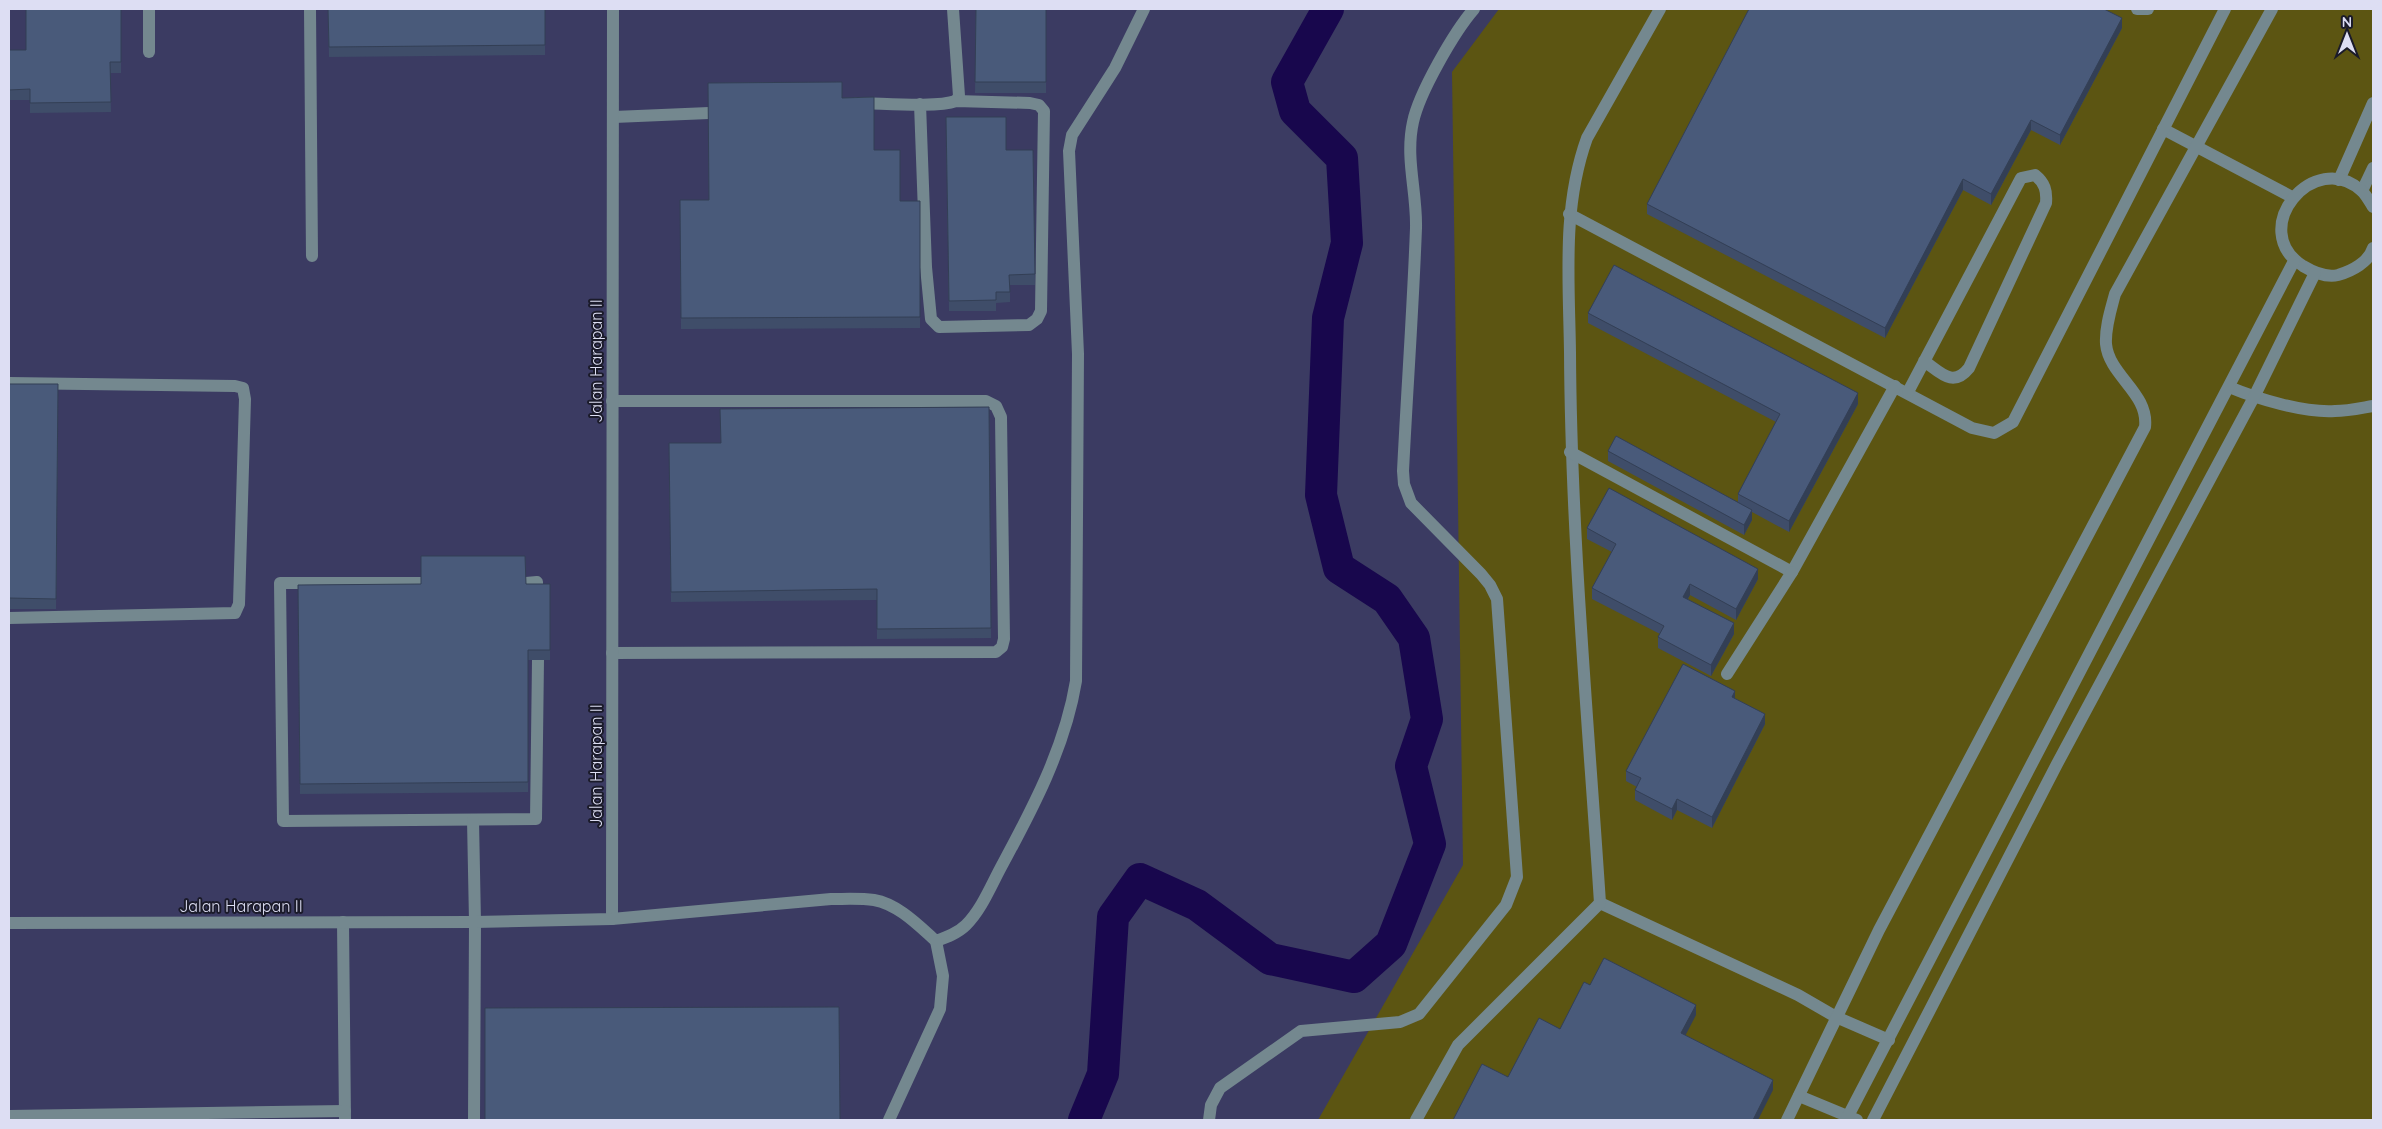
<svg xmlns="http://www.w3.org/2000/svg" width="2382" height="1129" font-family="Quicksand,sans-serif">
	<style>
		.built { fill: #3b3b62 }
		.green { fill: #5c5512 }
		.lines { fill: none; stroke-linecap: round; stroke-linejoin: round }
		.river { stroke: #18074d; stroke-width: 32 }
		.minor { stroke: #74888f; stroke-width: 12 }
		.wall { fill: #3f4d69 }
		.shaded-wall { fill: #333f55 }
		.building { fill: #495a7a; stroke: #333f55 }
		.labels { text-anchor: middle; stroke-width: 4; stroke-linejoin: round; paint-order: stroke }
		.street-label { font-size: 16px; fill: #dddef3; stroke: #1b1b2a }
	</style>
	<rect width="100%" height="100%" fill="#313152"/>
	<rect class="built" x="9" y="9" width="2364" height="1111"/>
	<polygon class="green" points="1499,9 2373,9 2373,1120 1318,1120 1463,865 1452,72"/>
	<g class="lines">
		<polyline class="river" points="1084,1120 1103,1074 1113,917 1140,879 1197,905 1270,959 1354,977 1391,944 1430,844 1411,766 1427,719 1414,638 1387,599 1339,568 1321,495 1328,318 1347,243 1342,158 1295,111 1287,82 1328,9"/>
		<g class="minor">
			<polyline points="149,9 149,52"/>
			<polyline points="310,9 312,256"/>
			<polyline points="953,9 959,96 956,101"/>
			<path d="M1660,9L1587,138C1562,207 1569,279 1570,352C1571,535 1588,719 1600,903L1798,995L1836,1017L1889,1040"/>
			<polyline points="2137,9 2148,9"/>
			<path d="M857,103C881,103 936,108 956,101L1030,103L1039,105L1044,111L1041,311L1037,319L1029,325L939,327L931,319L926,267L920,104"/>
			<polyline points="614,117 709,113"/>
			<polyline points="2163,129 2292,197"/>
			<polyline points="2339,180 2373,103"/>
			<polyline points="2362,191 2373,168"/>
			<path d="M2373,207C2370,202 2366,195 2362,191C2314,147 2246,230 2303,266C2313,272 2326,278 2338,275C2352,271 2369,262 2373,248"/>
			<polyline points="1569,214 1972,428 1994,433 2013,422 2225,9"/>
			<polyline points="9,383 235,386 243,388 245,399 239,604 235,613 9,618"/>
			<path d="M2229,387C2258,399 2304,413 2335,411C2348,411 2361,408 2373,406"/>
			<path d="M1908,392L2021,178L2035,175C2045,183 2047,191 2046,203L1969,368C1953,388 1941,373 1924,361"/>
			<polyline points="612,401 986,401 996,406 1001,417 1004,639 1002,647 996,652 612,653"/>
			<polyline points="1570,452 1792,572 1895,386"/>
			<polyline points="421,583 280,583 283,821 536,819 538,660"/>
			<polyline points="526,583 537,582 537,595"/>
			<polyline points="1727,674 1792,572"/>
			<polyline points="473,820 475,922 474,1120"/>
			<polyline points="612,919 613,9"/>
			<polyline points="343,922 345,1120"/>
			<path d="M9,923L475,922L612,919L831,899C845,899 860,898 874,900C898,904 919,926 936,941C947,937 958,933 966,925C981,910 990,888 1000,869C1032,810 1065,748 1076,681L1078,354L1069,151L1072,135L1115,68L1144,9"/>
			<polyline points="1799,1096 1857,1120"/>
			<polyline points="9,1116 345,1111"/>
			<polyline points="889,1120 940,1009 943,976 936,941"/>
			<path d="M1209,1120L1211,1105L1220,1088L1301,1031L1400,1022L1419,1014L1506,905L1517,877L1497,599L1490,585L1481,574L1411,503L1404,484L1403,471C1407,390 1413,309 1416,228C1417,192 1405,158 1413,122C1419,93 1454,32 1474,9"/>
			<polyline points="1416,1120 1458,1045 1600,903"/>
			<path d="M1787,1120L1879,930L2145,427C2149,393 2109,376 2106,344C2105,327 2111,309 2115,294L2272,9"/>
			<polyline points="1846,1120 2294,261"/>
			<polyline points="1873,1120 2057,764 2254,397 2315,273"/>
		</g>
	</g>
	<g class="wall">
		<polygon points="121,9 121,73 110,73 111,112 30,113 30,100 9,100 9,50 26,50"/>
		<polygon points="328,9 545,9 545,55 329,57"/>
		<polygon points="976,9 1046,9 1046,93 975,93"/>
		<polygon points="2122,28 2060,145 2031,130 1991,205 1963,190 1885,338 1647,214 1647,204"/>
		<polygon points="842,98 874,150 900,201 920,201 920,328 681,329 680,200 708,200"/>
		<polygon points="946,117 1006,150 1033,150 1035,285 1010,285 1010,302 996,303 996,311 949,311"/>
		<polygon points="1588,313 1858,404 1789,532 1752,512 1752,520 1744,535 1608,461 1608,451 1738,502 1738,494 1776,422 1588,323"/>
		<polygon points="9,384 58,384 56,609 9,609"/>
		<polygon points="989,407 991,638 877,639 877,600 671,602 669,443 721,443"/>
		<polygon points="1587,528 1758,579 1736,620 1690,595 1688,599 1734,634 1711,676 1658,648 1658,637 1660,634 1592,599 1592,588 1612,552 1587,539"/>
		<polygon points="550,584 550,660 528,660 528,792 300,794 298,585"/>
		<polygon points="1735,699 1765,724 1712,828 1677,810 1672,820 1635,800 1635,790 1637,787 1626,781 1626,771"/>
	</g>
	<g class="shaded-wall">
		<polygon points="2122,18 2122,28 2060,145 2060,135"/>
		<polygon points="2031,120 2031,130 1991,205 1991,194"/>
		<polygon points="1963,179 1963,190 1885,338 1885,328"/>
		<polygon points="1858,393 1858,404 1789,532 1789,521"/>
		<polygon points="1752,510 1752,520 1744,535 1744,525"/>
		<polygon points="1758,569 1758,579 1736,620 1736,609"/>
		<polygon points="1690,584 1690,595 1683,607 1683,597"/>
		<polygon points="1734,623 1734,634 1711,676 1711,665"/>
		<polygon points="1735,691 1735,701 1732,697"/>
		<polygon points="1765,714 1765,724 1712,828 1712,817"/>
		<polygon points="1677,799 1677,810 1672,820 1672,809"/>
		<polygon points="1696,1005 1696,1015 1681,1044 1681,1033"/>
		<polygon points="1773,1080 1773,1090 1758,1120 1753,1120"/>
	</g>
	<g class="building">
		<polygon points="26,9 121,9 121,62 110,62 111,102 30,103 30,89 9,90 9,50 26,50"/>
		<polygon points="328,9 545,9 545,45 329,47"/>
		<polygon points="976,9 1046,9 1046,82 975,82"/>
		<polygon points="1749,9 2104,9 2122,18 2060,135 2031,120 1991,194 1963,179 1885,328 1647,204"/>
		<polygon points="842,82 842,98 874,97 874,150 900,150 900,201 920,201 920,317 681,318 680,200 709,200 708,83"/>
		<polygon points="946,117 1006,117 1006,150 1033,150 1035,274 1009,275 1010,292 996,292 996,300 949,301"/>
		<polygon points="1614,265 1858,393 1789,521 1738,494 1780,414 1588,313"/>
		<polygon points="9,384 58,384 56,599 9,598"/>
		<polygon points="989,407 991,628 877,629 877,589 671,592 669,443 721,443 720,409"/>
		<polygon points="1616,436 1752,510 1744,525 1608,451"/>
		<polygon points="1609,488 1758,569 1736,609 1690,584 1683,597 1734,623 1711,665 1658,637 1664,626 1592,588 1616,544 1587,528"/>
		<polygon points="421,556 525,556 526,584 550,584 550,650 528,650 528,782 300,784 298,585 421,584"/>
		<polygon points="1683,664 1735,691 1732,697 1765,714 1712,817 1677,799 1672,809 1635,790 1641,778 1626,771"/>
		<polygon points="1604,958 1696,1005 1681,1033 1773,1080 1753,1120 1453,1120 1482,1064 1508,1077 1539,1018 1560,1029 1584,982 1590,985"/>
		<polygon points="839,1007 840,1120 485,1120 485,1008"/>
	</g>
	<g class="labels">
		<g class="street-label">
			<text transform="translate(596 361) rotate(-90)" y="6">Jalan Harapan II</text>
			<text transform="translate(596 766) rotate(-90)" y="6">Jalan Harapan II</text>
			<text x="241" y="912">Jalan Harapan II</text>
		</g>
	</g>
	<rect width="2382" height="1129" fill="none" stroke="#dddef3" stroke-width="20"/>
	<g transform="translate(2347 35)" stroke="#1b1b2a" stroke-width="4" paint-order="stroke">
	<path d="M0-4L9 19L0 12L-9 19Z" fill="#dddef3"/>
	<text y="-8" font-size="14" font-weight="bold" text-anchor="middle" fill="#dddef3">N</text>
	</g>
</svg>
